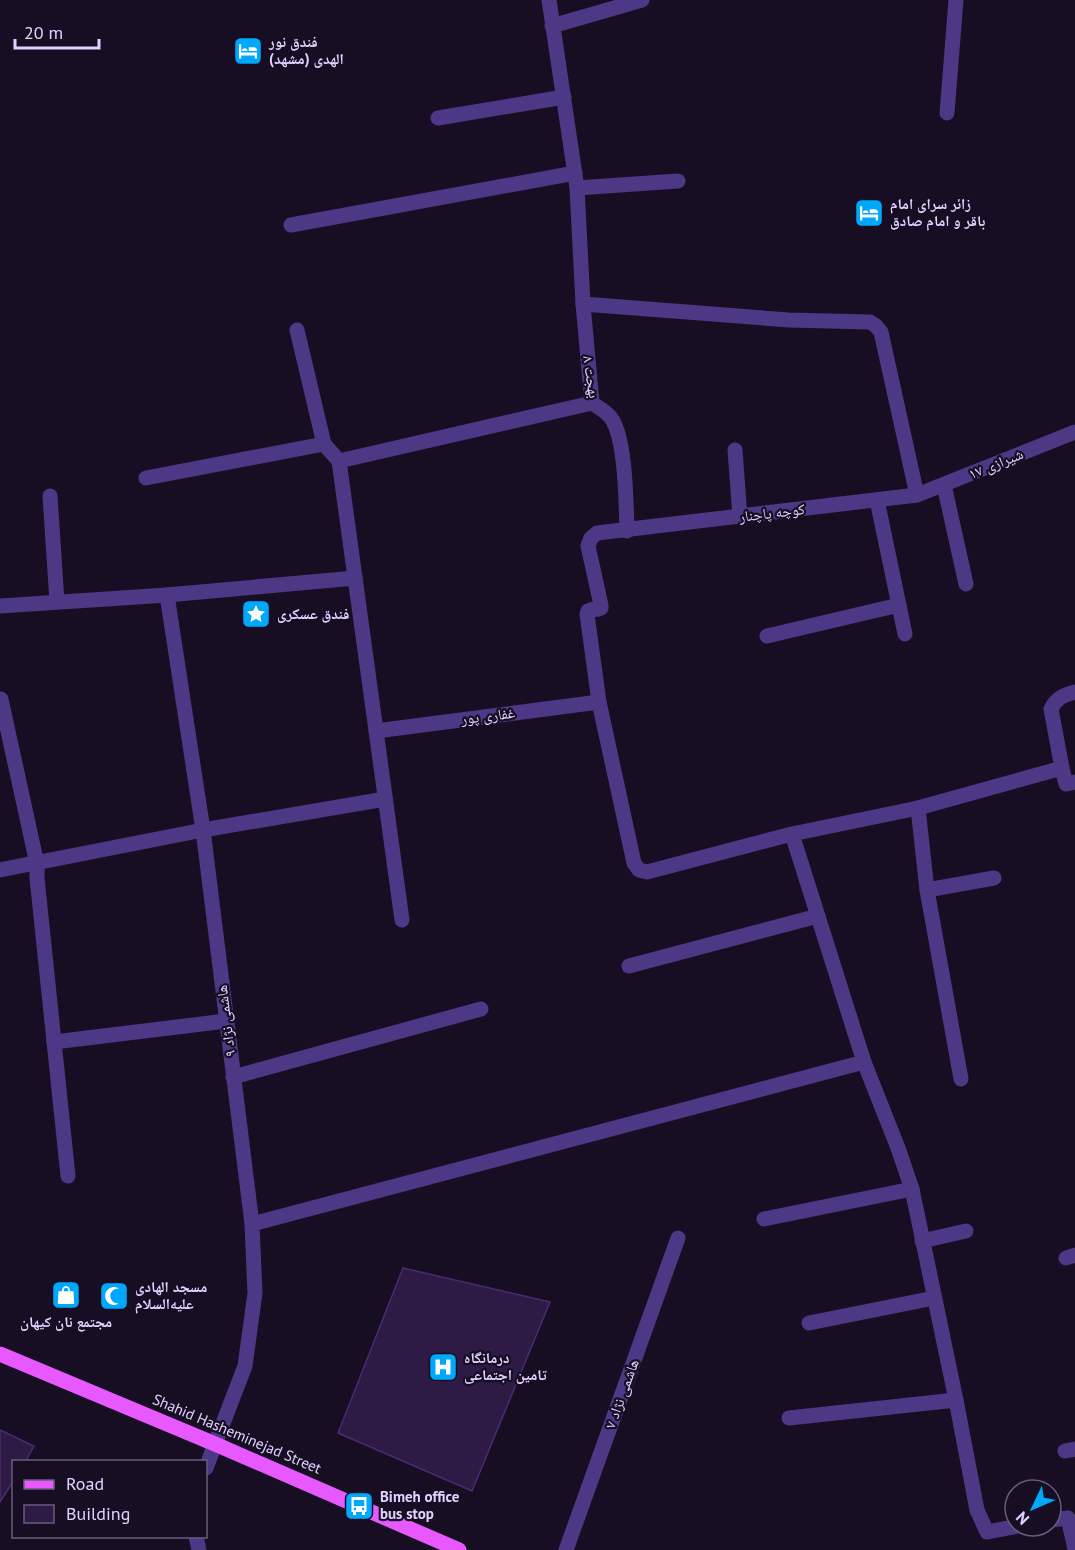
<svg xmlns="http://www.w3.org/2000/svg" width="1075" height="1550" font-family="'PT Sans','Noto Naskh Arabic',sans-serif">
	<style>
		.building { fill: #2d1a45; stroke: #492b72; stroke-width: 1.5 }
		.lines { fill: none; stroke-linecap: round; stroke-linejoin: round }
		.service { stroke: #4c3884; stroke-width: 15 }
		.minor { stroke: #4c3884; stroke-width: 15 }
		.tertiary { stroke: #4c3884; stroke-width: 15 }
		.primary { stroke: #e758ff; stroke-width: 15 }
		.labels { text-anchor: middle; stroke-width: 4.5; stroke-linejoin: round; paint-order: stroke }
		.poi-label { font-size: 15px; font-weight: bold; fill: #e1d1ff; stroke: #170e24; text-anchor: start }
		.street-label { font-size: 15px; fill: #e1d1ff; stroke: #170e24 }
	</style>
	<rect width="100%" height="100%" fill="#170e24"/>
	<g class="building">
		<polygon points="403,1268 550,1302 472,1491 338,1433"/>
		<polygon points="0,1430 34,1446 25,1462 14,1462 14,1480 0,1502"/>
	</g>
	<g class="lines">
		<g class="service">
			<polyline points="947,113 956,0"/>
			<polyline points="1062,768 1066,784 1075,782"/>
			<polyline points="918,808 927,890 961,1079"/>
			<polyline points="927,890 994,878"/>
			<polyline points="764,1219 912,1189"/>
			<polyline points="922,1241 966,1231"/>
			<polyline points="1066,1258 1075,1255"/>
			<polyline points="809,1323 934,1298"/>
			<polyline points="789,1418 956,1400"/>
			<polyline points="1065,1451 1075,1449"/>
			<polyline points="977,1510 987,1532 1018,1526"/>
			<polyline points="1051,1520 1068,1518 1075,1549"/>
		</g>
		<g class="minor">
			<path d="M549,0L577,188L583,304L592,403C598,407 607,412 611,418C626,438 626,504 627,531"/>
			<polyline points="552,26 642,0"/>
			<polyline points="438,118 564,97"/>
			<polyline points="577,188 678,181"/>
			<polyline points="291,225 575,173"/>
			<polyline points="583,304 789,320 870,322 876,326 881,332 917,495"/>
			<polyline points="297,330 324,444 339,461 402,920"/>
			<path d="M1075,432L917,495L597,533L591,538L588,546L601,605V608C596,611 592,608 588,611L587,614L599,702L634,863L639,870L647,872L792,834L918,808L1062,768L1051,709C1056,698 1064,695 1075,692"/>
			<polyline points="735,450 740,517"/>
			<polyline points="339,461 592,403"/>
			<polyline points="146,478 324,444"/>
			<polyline points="944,485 966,584"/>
			<polyline points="50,496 57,602"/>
			<polyline points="877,500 905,634"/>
			<polyline points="167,595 203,830 252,1224 255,1293 245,1366 215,1444"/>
			<polyline points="0,606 167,595 355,578"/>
			<polyline points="767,636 899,605"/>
			<polyline points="1,699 37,864 37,878 68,1176"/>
			<polyline points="376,731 599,702"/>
			<polyline points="792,834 864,1062 898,1148 912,1189 956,1400 977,1510"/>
			<polyline points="0,870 203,830 385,799"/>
			<polyline points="629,966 818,916"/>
			<polyline points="54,1042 226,1021"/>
			<polyline points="233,1077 481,1009"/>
			<polyline points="252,1224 864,1062"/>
			<polyline points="566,1550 678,1238"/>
		</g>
		<g class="tertiary">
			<polyline points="206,1468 215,1444"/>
			<polyline points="196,1536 199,1550"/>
		</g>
		<polyline class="primary" points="0,1354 215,1444 459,1550"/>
	</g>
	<defs>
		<g id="hotel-square" transform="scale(1.5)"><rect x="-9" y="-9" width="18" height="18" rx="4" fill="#00a8fc" stroke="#170e24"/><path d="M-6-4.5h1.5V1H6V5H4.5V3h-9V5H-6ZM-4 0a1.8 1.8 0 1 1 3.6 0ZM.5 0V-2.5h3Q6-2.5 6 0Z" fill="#fff"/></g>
		<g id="sight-square" transform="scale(1.5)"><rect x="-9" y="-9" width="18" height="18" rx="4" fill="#00a8fc" stroke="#170e24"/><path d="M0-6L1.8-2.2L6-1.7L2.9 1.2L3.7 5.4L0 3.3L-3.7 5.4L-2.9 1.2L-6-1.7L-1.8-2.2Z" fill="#fff"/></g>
		<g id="shop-square" transform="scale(1.5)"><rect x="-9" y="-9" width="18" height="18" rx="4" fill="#00a8fc" stroke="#170e24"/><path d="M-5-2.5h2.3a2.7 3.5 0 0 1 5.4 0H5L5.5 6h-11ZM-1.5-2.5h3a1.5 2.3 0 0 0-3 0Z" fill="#fff"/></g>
		<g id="mosque-square" transform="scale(1.5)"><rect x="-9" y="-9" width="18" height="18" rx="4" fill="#00a8fc" stroke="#170e24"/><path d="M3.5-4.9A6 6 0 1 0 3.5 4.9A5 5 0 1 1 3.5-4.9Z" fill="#fff"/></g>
		<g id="hospital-square" transform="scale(1.5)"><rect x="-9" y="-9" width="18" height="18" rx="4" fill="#00a8fc" stroke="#170e24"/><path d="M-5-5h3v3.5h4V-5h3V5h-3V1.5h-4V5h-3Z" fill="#fff"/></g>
		<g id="bus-square" transform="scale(1.5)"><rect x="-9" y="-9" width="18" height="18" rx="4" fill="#00a8fc" stroke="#170e24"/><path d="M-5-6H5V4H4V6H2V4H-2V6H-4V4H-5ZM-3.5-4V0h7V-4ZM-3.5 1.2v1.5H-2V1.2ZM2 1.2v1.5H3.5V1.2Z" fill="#fff"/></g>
	</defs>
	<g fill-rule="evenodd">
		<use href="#hotel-square" x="248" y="51"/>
		<use href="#hotel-square" x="869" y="213"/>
		<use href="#sight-square" x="256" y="614"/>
		<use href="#shop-square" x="66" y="1295"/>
		<use href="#mosque-square" x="114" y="1296"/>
		<use href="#hospital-square" x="443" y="1367"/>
		<use href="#bus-square" x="359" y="1506"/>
	</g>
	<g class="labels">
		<g class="poi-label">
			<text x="269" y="47">فندق نور<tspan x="269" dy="17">الهدى (مشهد)</tspan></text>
			<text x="890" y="209">زائر سرای امام<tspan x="890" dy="17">باقر و امام صادق</tspan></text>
			<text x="277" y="619">فندق عسکری</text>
			<text x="135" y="1292">مسجد الهادی<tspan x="135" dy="17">علیه‌السلام</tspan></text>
			<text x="66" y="1327" text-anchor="middle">مجتمع نان کیهان</text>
			<text x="464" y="1363">درمانگاه<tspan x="464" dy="17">تامین اجتماعی</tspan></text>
			<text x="380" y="1502">Bimeh office<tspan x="380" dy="17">bus stop</tspan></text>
		</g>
		<g class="street-label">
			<text transform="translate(591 377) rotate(81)" y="5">بهجت ۸</text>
			<text transform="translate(996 464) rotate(-22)" y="5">شیرازی ۱۷</text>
			<text transform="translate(772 513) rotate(-7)" y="5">کوچه پاچنار</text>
			<text transform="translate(488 716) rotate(-7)" y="5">غفاری پور</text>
			<text transform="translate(226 1021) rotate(-97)" y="5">هاشمی نژاد ۹</text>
			<text transform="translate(622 1394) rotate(-70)" y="5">هاشمی نژاد ۷</text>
			<text transform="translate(237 1434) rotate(23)" y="5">Shahid Hasheminejad Street</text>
		</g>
	</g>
	<rect x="12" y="1460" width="195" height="78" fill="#170e24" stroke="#685c7c" stroke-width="1.5"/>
	<rect x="24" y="1480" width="30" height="9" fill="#e758ff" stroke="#685c7c" stroke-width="1.5"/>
	<text x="66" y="1490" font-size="18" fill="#e1d1ff">Road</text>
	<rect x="24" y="1505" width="30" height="18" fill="#2d1a45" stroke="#685c7c" stroke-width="1.5"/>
	<text x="66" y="1520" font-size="18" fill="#e1d1ff">Building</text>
	<g transform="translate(1033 1508) rotate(226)"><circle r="28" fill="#170e24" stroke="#685c7c" stroke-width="1.5"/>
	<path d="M0-4.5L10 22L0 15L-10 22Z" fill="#00a8fc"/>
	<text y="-9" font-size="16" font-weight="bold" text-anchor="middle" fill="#e1d1ff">N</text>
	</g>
	<path d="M15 39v9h84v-9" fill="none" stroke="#e1d1ff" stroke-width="3"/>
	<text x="24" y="39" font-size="18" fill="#e1d1ff" stroke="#170e24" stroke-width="4.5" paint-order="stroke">20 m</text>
</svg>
